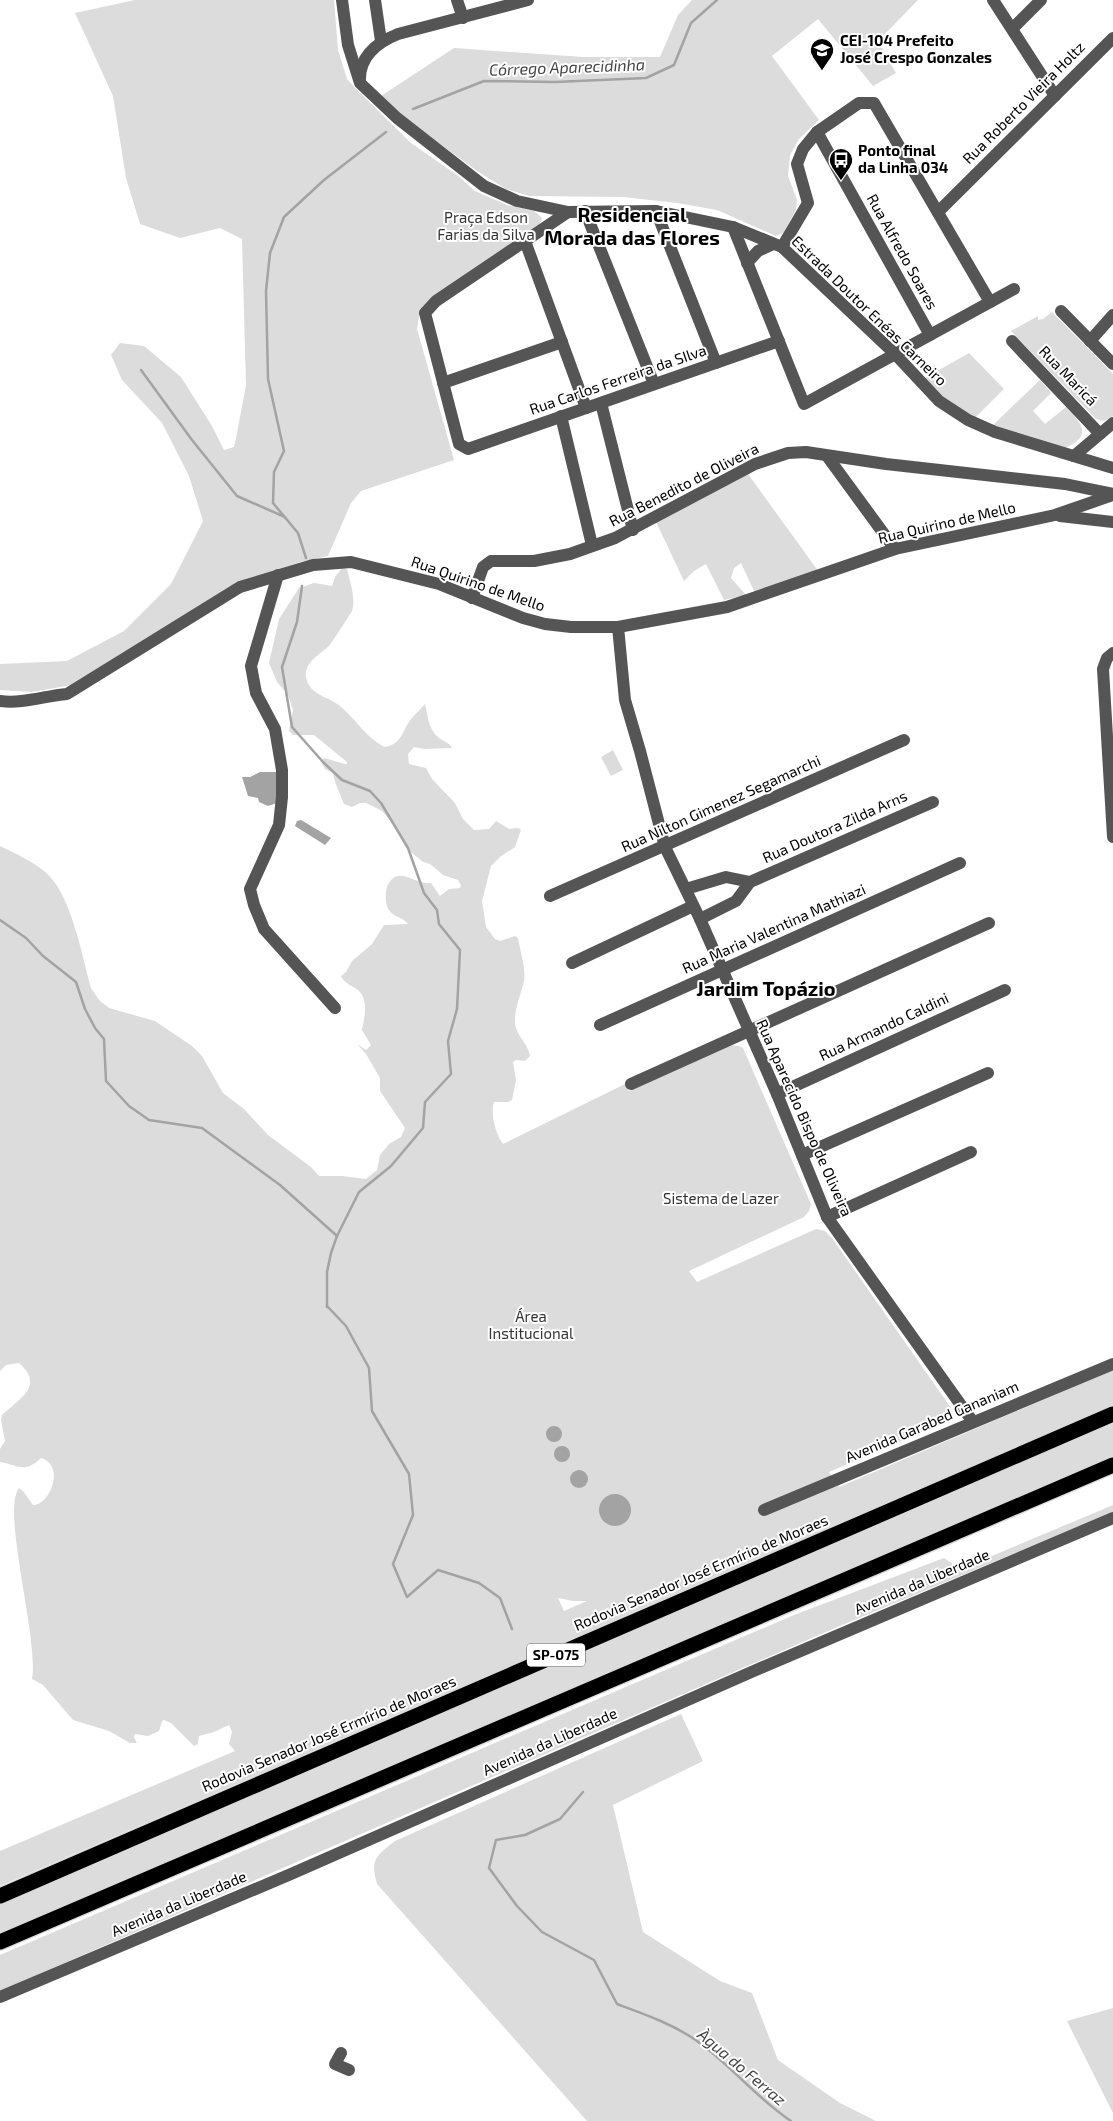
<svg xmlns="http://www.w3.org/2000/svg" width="1113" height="2121" font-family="'Exo 2',sans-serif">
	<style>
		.green { fill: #dcdcdc; fill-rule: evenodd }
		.water { fill: #a3a3a3 }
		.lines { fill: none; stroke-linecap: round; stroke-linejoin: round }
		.stream { stroke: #a3a3a3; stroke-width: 2.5 }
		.highway-casing { stroke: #dbdbdb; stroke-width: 18 }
		.minor { stroke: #555; stroke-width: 12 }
		.highway { stroke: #000; stroke-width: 15 }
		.labels { text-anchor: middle; stroke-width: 4; stroke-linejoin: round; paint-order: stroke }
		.shield { fill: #fff; stroke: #4c4c4c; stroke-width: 1 }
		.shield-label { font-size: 14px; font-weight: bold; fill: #000 }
		.poi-label { font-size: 15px; font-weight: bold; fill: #000; stroke: #fff; text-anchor: start }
		.street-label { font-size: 15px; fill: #000; stroke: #fff }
		.park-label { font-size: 15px; fill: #333; stroke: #fff }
		.water-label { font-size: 16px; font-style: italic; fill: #444; stroke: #fff }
		.district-label { font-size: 20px; font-weight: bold; fill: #000; stroke: #fff }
	</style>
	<rect width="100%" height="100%" fill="#fff"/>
	<g class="green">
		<polygon points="135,0 334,0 338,50 347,79 357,90 411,143 457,175 475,191 507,205 534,211 542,218 539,226 420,311 417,329 454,460 361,491 351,503 328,556 300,562 274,571 71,685 32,692 0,690 0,664 67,661 124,631 171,584 203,521 189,476 162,423 122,380 111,355 120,343 144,346 181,377 212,426 224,450 234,447 236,438 246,385 242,239 220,228 180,238 140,224 126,178 113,96 75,13"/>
		<polygon points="692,0 918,0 878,41 896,73 873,86 818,19 772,56 819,120 799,139 790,155 788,176 797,200 796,210 783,233 776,236 717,210 677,203 623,197 529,196 506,189 477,171 409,121 381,96 454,48 583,57 660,57 678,15"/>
		<polygon points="1052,312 1113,374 1113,416 1104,421 1096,419 1011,331 1038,316 1038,320 1043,319"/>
		<polygon points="969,353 1004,389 975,418 942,396 925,378"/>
		<path d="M1040,380L1051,393L1033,411L1045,424L1066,407C1083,425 1093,436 1063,449L992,426Z"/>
		<polygon points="748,474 819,572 755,593 741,563 734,568 731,578 746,595 724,600 706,564 694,571 684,581 656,522"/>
		<path d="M342,568L347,569C350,582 356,598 352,611C351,613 331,644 329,646C318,656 298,666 309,685C315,696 331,698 340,706C356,719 366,738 385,747C402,744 402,731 411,719C416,713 421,709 425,704C428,716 428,729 439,738C444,742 449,742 452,748L424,749L414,747L408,754L409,764L426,768L432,779L455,803L463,819L474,830L489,829L496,821L509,829L518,828L521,830L515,847L500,857L491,866L482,901L486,927L495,939L500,941L515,936L518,938C520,951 526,968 524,981C521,995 514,1009 515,1024C517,1037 528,1043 530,1056L525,1061L516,1060L513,1062L516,1080L512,1100L508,1102H494C490,1114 496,1135 503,1144L625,1084L629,1091L720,1048C729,1045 735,1044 743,1048L811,1204L809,1211L804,1217L689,1271L697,1282L816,1229L825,1231L832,1238L951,1408L950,1419L945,1422L829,1472L839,1487L1113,1370V1406L0,1886V1851L235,1751L229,1744L232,1732L229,1725L214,1732L199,1736L198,1744L194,1746L171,1723L164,1720L162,1721L159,1731L148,1736L135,1734L134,1737L137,1743H130L109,1731L73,1720L43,1685L32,1679C39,1639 1,1511 19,1488L23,1491L33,1505C48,1507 67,1466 41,1458C24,1474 19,1465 0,1462V1449L5,1441L1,1420L2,1415C20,1398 45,1386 19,1363L6,1365L0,1371V846C15,853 31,861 44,871C71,892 82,956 91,988L99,1000L109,1008L155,1021L192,1046L202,1056L223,1093L244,1109L268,1135L311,1167L319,1176H342L366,1179L377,1170L380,1155L389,1144L401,1137L405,1128L380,1091V1078L366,1054L357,1044L366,1050L371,1045L362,1030C364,1019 369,1001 359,991C353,985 345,985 341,976L346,972L352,961L372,944L384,925L408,924C403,917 393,917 389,910C385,904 385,894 387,887C397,863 414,885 431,883L440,896L449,889L460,888L461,885L458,880L443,875L430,864L423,862L406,848L395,826L382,811L366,803H360L352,807L344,804C340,793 335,785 333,773L325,769L321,761L324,758L345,764H347V762L314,735H293L289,731L293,710L288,695L277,682L269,663L279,619L299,588L314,583L332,586L335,577ZM558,1598L573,1601H587L564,1611Z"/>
		<polygon points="613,750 623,770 611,776 601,757"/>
		<polygon points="1113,1423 1113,1459 0,1938 0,1904"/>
		<polygon points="1113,1505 1113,1512 828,1631 0,1991 0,1955 794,1615 944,1558 961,1569"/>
		<path d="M681,1714L703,1761L613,1805L643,1932L720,1981L752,1993L778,2060L840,2103L876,2121H587L377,1884C370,1859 376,1856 395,1841Z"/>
		<polygon points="1113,2008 1113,2113 1067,2021"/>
	</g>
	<g class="water">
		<polygon points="260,772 277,772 277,803 268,806 259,802 258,798 248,796 242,777 250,777"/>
		<polygon points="301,820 331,838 325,845 295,826 297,821"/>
		<circle cx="554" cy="1434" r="8"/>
		<circle cx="562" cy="1454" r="8"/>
		<circle cx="579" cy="1479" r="9"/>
		<circle cx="615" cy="1510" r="16"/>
	</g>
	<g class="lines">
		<g class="stream">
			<polyline points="413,109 484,81 555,82 646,78 674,65 691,23 717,0"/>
			<polyline points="141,370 192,440 237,496 285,517"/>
			<polyline points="306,558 298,533 273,503 274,472 284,451 268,379 266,291 270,253 284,217 324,180 386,132"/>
			<polyline points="302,586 297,622 282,667 292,727 323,762 342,780 370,791 381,803 408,848 424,893 437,910 439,924 460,950 457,1009 448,1041 451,1074 425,1102 423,1128 391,1166 359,1192 337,1236 331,1253 327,1272 327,1307"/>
			<polyline points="0,920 26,938 43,956 76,982 85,1009 95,1028 104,1039 106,1081 129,1106 149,1120 202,1128 280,1185 337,1236"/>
			<polyline points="327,1306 346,1326 369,1368 372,1411 409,1474 413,1515 393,1564 407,1597 438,1570 479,1583 500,1598 512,1629"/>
			<path d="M583,1792L560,1819L525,1835L496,1840L489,1868L517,1906L542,1932L594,1960L617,2004C644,2014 673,2024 697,2041C731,2065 756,2098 791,2121"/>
		</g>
		<g class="highway-casing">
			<g id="highway">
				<polyline points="0,1896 1113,1414"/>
				<polyline points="0,1942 1113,1465"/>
			</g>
		</g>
		<g class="minor">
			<polyline points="342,0 348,45 360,83 397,118 484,186 517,201 568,212 656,211 733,227 782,247 895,354 939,401 968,420 995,432 1113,468"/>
			<polyline points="375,0 381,41"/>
			<polyline points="457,0 463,18"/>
			<polyline points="993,0 1055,96"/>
			<polyline points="1012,29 1041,0"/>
			<path d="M360,79C360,55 378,42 398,34L528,0"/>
			<polyline points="817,132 930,335"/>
			<polyline points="585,211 654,384"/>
			<polyline points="656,211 716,363"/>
			<polyline points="568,212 436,301 425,313 459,444 468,449 779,341"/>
			<polyline points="938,212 1113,38"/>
			<polyline points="733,227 804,404 1014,289"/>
			<polyline points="525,241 586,408"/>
			<polyline points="782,247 808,203 797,164 803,149 817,132 859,103 874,103 990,302"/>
			<polyline points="747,263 758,251 773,244"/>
			<polyline points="1061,311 1113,364"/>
			<polyline points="1012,341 1100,434"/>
			<polyline points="1090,341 1113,315"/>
			<polyline points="443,383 562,342"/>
			<polyline points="601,403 633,530"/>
			<polyline points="561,416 592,545"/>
			<polyline points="827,456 895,549"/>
			<polyline points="1074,456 1113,423"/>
			<polyline points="1060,516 1113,522"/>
			<polyline points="278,575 251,666 256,693 275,729 282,770 282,797 279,825 250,889 254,905 264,929 335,1008"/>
			<polyline points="472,598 483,567 491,561 534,561 570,554 615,538 755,464 788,453 806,452 886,464 1065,484 1113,494"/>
			<polyline points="618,627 625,700 640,751 665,847 700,919 777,1094 827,1217 973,1422"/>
			<polyline points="1113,653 1107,658 1103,669 1113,837"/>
			<path d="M0,701C23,704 44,696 67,694L240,587L313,565L351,562L439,584L523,618L545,624L571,627H618L727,607L895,549L1055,515L1113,495"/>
			<polyline points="686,889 726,877 750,882"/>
			<polyline points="550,896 904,740"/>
			<polyline points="700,919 736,901 750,882 933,802"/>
			<polyline points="572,963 693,906"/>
			<polyline points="600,1025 960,863"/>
			<polyline points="631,1084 989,923"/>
			<polyline points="777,1094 1005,990"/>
			<polyline points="802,1155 988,1073"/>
			<polyline points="827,1217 971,1152"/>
			<polyline points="764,1510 1113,1364"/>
			<polyline points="0,1997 291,1874 763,1667 1113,1518"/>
			<polyline points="341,2053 335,2064 349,2070"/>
		</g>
		<use href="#highway" class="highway"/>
	</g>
	<defs>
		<g id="school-pin" transform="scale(1.25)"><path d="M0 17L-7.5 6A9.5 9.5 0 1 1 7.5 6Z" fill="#000" stroke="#fff"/><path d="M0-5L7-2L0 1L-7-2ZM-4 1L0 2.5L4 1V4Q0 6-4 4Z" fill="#fff"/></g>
		<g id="bus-pin" transform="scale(1.25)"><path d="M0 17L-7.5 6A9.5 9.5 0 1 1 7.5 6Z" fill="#000" stroke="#fff"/><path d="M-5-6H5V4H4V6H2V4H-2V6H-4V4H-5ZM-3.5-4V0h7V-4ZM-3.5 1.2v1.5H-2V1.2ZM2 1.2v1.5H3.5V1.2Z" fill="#fff"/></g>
	</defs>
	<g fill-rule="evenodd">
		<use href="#school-pin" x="822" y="50"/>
		<use href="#bus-pin" x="841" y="160"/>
	</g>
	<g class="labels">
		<rect class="shield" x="527" y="1643.5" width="58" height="23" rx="4"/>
		<g class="shield-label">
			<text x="556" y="1660">SP-075</text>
		</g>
		<g class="poi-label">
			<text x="840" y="46">CEI-104 Prefeito<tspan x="840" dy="17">José Crespo Gonzales</tspan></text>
			<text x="858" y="156">Ponto final<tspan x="858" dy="17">da Linha 034</tspan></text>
		</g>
		<g class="street-label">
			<text transform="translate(1024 103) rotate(-45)" y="5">Rua Roberto Vieira Holtz</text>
			<text transform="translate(902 252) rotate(61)" y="5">Rua Alfredo Soares</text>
			<text transform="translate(869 311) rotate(44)" y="5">Estrada Doutor Enéas Carneiro</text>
			<text transform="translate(1068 376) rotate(46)" y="5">Rua Maricá</text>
			<text transform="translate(618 380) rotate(-19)" y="5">Rua Carlos Ferreira da SIlva</text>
			<text transform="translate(684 485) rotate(-27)" y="5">Rua Benedito de Oliveira</text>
			<text transform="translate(947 523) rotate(-13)" y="5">Rua Quirino de Mello</text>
			<text transform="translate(478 584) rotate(19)" y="5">Rua Quirino de Mello</text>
			<text transform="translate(721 804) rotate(-24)" y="5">Rua Nilton Gimenez Segamarchi</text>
			<text transform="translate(835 827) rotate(-24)" y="5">Rua Doutora Zilda Arns</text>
			<text transform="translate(774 929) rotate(-24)" y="5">Rua Maria Valentina Mathiazi</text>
			<text transform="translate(884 1027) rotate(-25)" y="5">Rua Armando Caldini</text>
			<text transform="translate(804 1118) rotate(66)" y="5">Rua Aparecido Bispo de Oliveira</text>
			<text transform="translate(932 1422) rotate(-23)" y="5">Avenida Garabed Gananiam</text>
			<text transform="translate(701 1573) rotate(-23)" y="5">Rodovia Senador José Ermírio de Moraes</text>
			<text transform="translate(922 1582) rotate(-23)" y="5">Avenida da Liberdade</text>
			<text transform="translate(329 1734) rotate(-23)" y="5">Rodovia Senador José Ermírio de Moraes</text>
			<text transform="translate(550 1742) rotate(-24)" y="5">Avenida da Liberdade</text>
			<text transform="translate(179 1904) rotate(-23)" y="5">Avenida da Liberdade</text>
		</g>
		<g class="park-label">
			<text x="486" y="223">Praça Edson<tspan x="486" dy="17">Farias da Silva</tspan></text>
			<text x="721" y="1204">Sistema de Lazer</text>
			<text x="531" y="1322">Área<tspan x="531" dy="17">Institucional</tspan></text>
		</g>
		<g class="water-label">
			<text transform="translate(567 67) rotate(-2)" y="6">Córrego Aparecidinha</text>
			<text transform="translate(742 2067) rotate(40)" y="6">Àgua do Ferraz</text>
		</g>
		<g class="district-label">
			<text x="632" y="222">Residencial<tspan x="632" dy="23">Morada das Flores</tspan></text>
			<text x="766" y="996">Jardim Topázio</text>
		</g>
	</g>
</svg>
